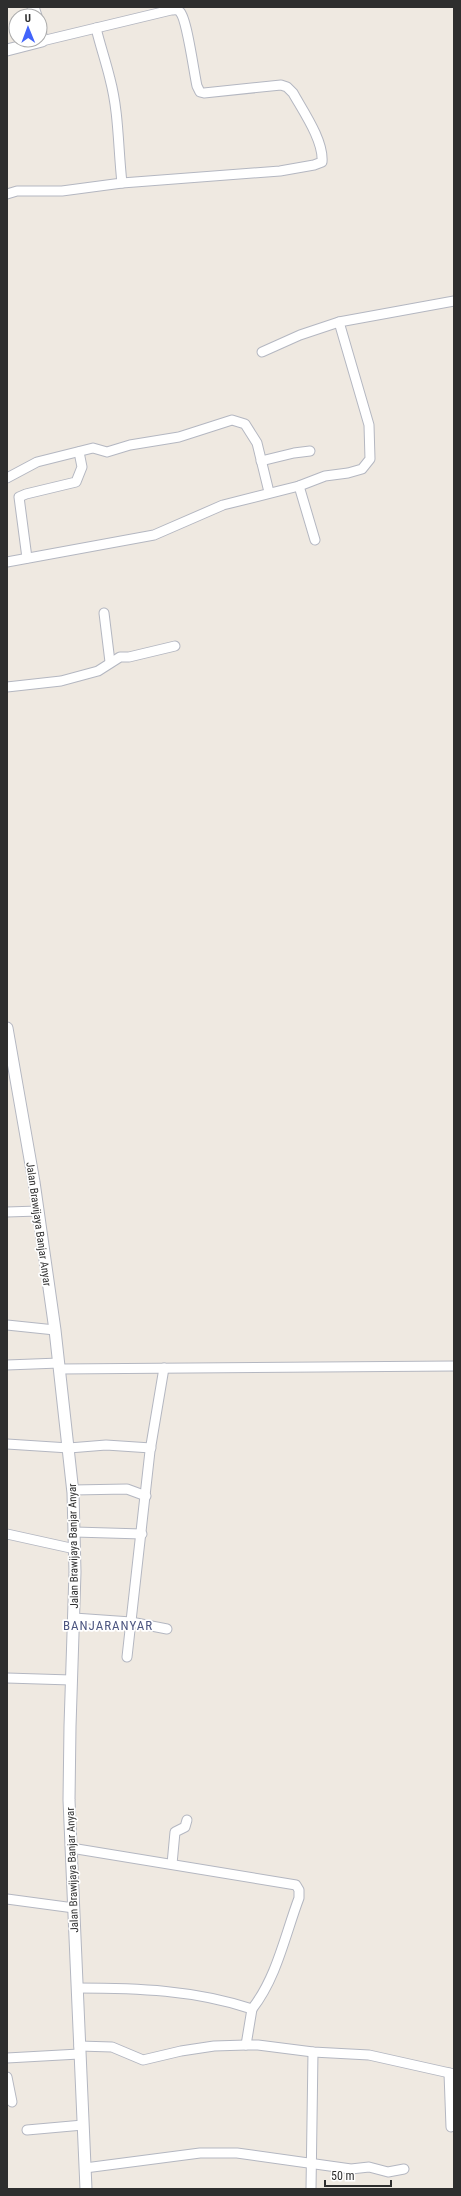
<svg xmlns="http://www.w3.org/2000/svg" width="461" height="2196" font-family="'Roboto Condensed',sans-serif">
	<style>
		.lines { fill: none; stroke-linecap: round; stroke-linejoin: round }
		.minor-casing { stroke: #b4b7c1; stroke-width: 11 }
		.tertiary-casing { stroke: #b4b7c1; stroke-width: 13 }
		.minor { stroke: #fff; stroke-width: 9 }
		.tertiary { stroke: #fff; stroke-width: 11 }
		.labels { text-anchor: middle; stroke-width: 3.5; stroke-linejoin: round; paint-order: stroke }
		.street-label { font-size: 11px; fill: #2e2e2e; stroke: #fff }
		.quarter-label { font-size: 13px; letter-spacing: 1px; fill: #4d5680; stroke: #fff }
	</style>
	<rect width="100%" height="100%" fill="#efe9e1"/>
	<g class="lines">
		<g class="minor-casing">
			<g id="minor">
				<path d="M42,41L171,10C174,10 178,9 180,12C187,19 194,73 197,86L200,92L204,93L281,85L287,87L293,93C303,111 324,141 322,162L314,165L280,171L122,183"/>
				<path d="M7,194L17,191H62L122,183C118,148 119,113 110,79C106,62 100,45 96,28"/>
				<polyline points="262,352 300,335 339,322 454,301"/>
				<polyline points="261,461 294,453 310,451"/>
				<polyline points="7,478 37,462 93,448 107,452 130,445 179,437 232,420 245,424 257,443 269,492"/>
				<polyline points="299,486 315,540"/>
				<polyline points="27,558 19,497 26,494 76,482 82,467 79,452"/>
				<polyline points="7,562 154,535 223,505 299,486 325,476 348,473 362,469 370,459 369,425 339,322"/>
				<polyline points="104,613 110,662"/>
				<polyline points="7,687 61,681 98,671 120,657 129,657 175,646"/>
				<polyline points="7,1212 38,1211"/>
				<polyline points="7,1325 55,1330"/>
				<polyline points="7,1365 59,1363"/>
				<polyline points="60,1369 454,1366"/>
				<polyline points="7,1444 69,1448 106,1445 151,1448"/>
				<polyline points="73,1490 127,1489 146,1496"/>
				<polyline points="75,1532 142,1534"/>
				<polyline points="7,1534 75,1549"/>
				<polyline points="74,1618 131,1622 167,1629"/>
				<polyline points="127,1657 150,1451 164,1368"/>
				<polyline points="7,1678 71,1680"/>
				<path d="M71,1848L296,1885L299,1890V1898C285,1935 277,1977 252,2009"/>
				<polyline points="172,1864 175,1832 185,1827 187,1820"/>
				<polyline points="7,1899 74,1908"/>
				<path d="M77,1988C137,1988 195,1990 252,2009L246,2045H258L313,2052L369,2055L454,2074"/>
				<polyline points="79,2046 112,2047 143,2060 181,2051 214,2046 246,2045"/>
				<polyline points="7,2058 79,2054"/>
				<polyline points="449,2073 451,2127"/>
				<polyline points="7,2077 12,2102"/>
				<polyline points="27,2130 83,2125"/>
				<polyline points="85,2168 200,2153 237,2153 351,2169 369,2167 388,2172 404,2169"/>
				<polyline points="311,2189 313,2052"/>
			</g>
		</g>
		<g class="tertiary-casing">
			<g id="tertiary">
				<polyline points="33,7 36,16"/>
				<polyline points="7,50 42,41 40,30"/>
				<polyline points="7,1028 34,1182 55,1330 73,1493 75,1572 70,1726 69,1800 86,2189"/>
			</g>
		</g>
		<use href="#minor" class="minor"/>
		<use href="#tertiary" class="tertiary"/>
	</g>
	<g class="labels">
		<g class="street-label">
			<text transform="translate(39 1224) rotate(82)" y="4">Jalan Brawijaya Banjar Anyar</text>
			<text transform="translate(73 1546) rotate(-91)" y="4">Jalan Brawijaya Banjar Anyar</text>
			<text transform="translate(72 1870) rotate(-92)" y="4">Jalan Brawijaya Banjar Anyar</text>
		</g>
		<g class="quarter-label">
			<text x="108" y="1630">BANJARANYAR</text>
		</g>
	</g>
	<rect width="461" height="2196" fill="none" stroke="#2e2e2e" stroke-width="16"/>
	<g transform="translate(28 28) rotate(359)"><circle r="19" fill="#ffffff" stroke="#ababab"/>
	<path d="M0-3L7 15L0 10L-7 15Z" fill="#4264fb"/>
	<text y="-6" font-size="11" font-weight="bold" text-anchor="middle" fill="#2e2e2e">U</text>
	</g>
	<path d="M325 2180v6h66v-6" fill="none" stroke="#2e2e2e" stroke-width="2"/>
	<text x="331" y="2180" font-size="12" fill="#2e2e2e" stroke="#ffffff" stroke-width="3" paint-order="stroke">50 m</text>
</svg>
